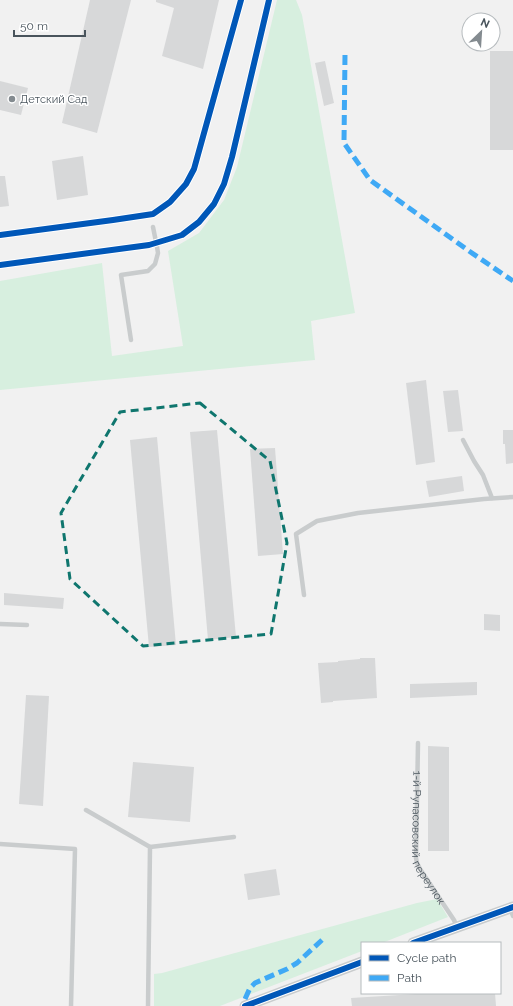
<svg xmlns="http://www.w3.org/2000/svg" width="513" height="1006" font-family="Raleway,sans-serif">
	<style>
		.green { fill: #d7efdf }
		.building { fill: #d7d8d9 }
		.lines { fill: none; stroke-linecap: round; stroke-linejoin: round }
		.service { stroke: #c9cccd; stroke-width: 4.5 }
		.tertiary { stroke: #c9cccd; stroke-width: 11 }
		.quiet { stroke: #3fa9f5; stroke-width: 5; stroke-dasharray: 10 5; stroke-linecap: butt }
		.cycleway-casing { stroke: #fff; stroke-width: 8 }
		.cycleway { stroke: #0057b8; stroke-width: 6 }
		.marked { fill: none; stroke: #0f766e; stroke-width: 3; stroke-dasharray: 8 5; stroke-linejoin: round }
		.poi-dot { fill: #848b90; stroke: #fff; stroke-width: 1.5 }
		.labels { text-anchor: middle; stroke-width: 3; stroke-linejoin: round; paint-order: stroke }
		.poi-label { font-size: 11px; fill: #49545c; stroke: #fff; text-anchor: start }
		.street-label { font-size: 11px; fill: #49545c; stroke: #fff }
	</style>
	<rect width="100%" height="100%" fill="#f1f1f1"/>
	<g class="green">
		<polygon points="277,0 296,0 302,15 355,313 311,321 315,360 0,390 0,281 102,263 112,356 183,346 168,251 199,233 224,200 237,167"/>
		<polygon points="437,899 448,917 382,943 362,943 362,951 220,1006 154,1006 154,974 162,973 417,903"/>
	</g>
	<g class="building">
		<polygon points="90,0 131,0 97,133 62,123"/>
		<polygon points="156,0 219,0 203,69 162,56 174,8 156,2"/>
		<rect x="490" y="51" width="23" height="99"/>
		<polygon points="325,61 334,103 324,106 315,63"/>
		<polygon points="0,81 28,88 21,115 0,110"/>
		<polygon points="83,156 88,195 57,200 52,161"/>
		<polygon points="0,176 5,176 9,206 0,207"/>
		<polygon points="426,380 435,462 416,465 406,383"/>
		<polygon points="458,390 463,431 448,432 443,391"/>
		<polygon points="217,430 236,637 208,640 190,432"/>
		<polygon points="503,430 513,430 513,463 506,464 505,444 503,444"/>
		<polygon points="157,437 176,645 149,647 130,440"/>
		<polygon points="275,448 283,554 258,556 250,449"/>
		<polygon points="462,476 464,491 429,497 426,481"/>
		<polygon points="4,593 64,598 63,609 4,605"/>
		<polygon points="484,614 500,615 500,631 484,630"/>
		<polygon points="360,658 375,658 377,698 333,701 333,702 321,703 318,663 338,662 338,661 360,659"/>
		<polygon points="477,682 477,695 410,698 410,684"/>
		<polygon points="26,695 49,696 43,806 19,804"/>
		<polygon points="428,746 449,747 449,851 428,851"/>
		<polygon points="133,762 194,767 190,822 128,817"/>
		<polygon points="276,869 280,895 248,900 244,874"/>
		<polygon points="416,993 495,993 496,1006 352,1006 351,998 416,994"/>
	</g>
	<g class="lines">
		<g class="service">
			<polyline points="131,340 121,275 148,271 155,264 158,253 157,247 153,227"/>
			<polyline points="463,440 474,461 483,475 492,498"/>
			<polyline points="304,595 296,534 317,521 358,513 484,499 513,497"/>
			<polyline points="0,624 27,625"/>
			<path id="s1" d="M418,743L416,858L417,863L420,869L454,920L457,927"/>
			<polyline points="86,810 150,847 148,1006"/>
			<polyline points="0,844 75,849 71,1006"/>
			<polyline points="150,847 234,837"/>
			<polyline points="510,908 513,916"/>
		</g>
		<g class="tertiary">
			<polyline points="413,943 513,907"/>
			<polyline points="245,1006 362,962"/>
		</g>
		<g class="quiet">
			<polyline points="345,55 344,143 370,180 469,251 513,281"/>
			<polyline points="245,999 250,988 255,983 287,969 297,963 322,940"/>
		</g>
		<g class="cycleway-casing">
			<g id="cycleway">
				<polyline points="0,235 113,220 153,214 170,202 186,184 194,169 241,0"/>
				<polyline points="0,265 149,245 182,235 199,222 214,204 224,184 232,157 269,0"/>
				<polyline points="413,943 513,907"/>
				<polyline points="245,1006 362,962"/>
			</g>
		</g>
		<use href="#cycleway" class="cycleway"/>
	</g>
	<path class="marked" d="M200,403L270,461L287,543L271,634L143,646L70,579L61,513L120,412Z"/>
	<circle class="poi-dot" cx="12" cy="99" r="4"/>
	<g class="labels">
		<g class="poi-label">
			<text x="20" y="103">Детский Сад</text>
		</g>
		<g class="street-label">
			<text dy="4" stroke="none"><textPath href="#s1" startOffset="98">1-й Рупасовский переулок</textPath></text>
		</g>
	</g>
	<rect x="361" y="942" width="140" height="52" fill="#ffffff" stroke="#b6bbbe"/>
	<rect x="369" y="955" width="20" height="6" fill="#0057b8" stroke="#b6bbbe"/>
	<text x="397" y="962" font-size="12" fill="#49545c">Cycle path</text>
	<rect x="369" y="975" width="20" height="6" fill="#3fa9f5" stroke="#b6bbbe"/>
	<text x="397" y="982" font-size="12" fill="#49545c">Path</text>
	<g transform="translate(481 32) rotate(25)"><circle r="19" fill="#ffffff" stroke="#b6bbbe"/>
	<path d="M0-3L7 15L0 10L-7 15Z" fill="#848b90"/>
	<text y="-6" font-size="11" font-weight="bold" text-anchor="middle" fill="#49545c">N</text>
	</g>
	<path d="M14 30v6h71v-6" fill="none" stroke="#49545c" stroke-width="2"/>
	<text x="20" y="30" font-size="12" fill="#49545c" stroke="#ffffff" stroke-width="3" paint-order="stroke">50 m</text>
</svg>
